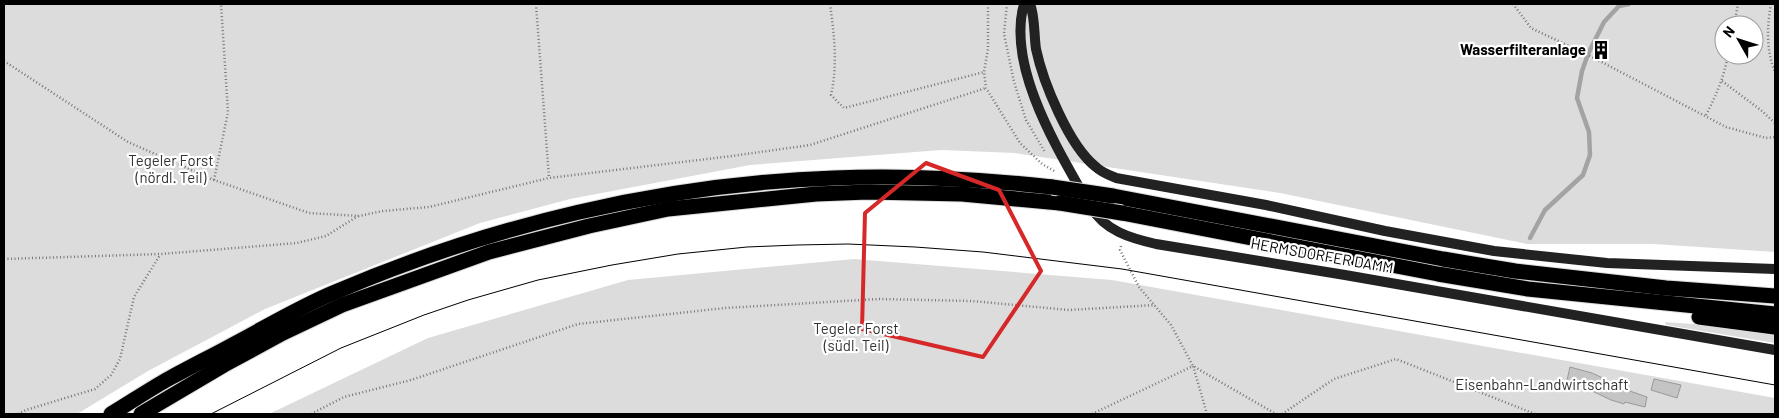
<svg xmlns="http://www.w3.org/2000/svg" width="1779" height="418" font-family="Barlow,sans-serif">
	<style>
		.green { fill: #dcdcdc; fill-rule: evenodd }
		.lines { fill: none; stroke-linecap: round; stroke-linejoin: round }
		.stream { stroke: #a3a3a3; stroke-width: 4.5 }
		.building { fill: #c4c4c4; stroke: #999 }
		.motorway-casing { stroke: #dbdbdb; stroke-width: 17 }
		.path { stroke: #777; stroke-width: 2.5; stroke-dasharray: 1 2.5; stroke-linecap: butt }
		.secondary { stroke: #222; stroke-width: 10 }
		.motorway { stroke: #000; stroke-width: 15 }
		.tram { stroke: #000; stroke-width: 1 }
		.motorway-bridge-casing { stroke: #dbdbdb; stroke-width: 17; stroke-linecap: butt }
		.motorway-bridge { stroke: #000; stroke-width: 15 }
		.marked { fill: none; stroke: #d62828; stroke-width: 4; stroke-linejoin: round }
		.labels { text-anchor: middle; stroke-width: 4.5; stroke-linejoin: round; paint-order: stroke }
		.poi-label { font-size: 15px; font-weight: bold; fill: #000; stroke: #fff; text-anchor: end }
		.park-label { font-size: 15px; fill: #333; stroke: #fff }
		.street-label { font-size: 15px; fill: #000; stroke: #fff }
	</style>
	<rect width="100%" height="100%" fill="#fff"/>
	<g class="green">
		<path d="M4,4H1775V252L1654,244H1527L1280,193L1015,153L941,150L750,165L570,199L480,223L265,309L148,371L77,414H4ZM1724,25H1754V55H1724Z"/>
		<polygon points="854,259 1112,280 1775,398 1775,414 269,414 428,338 628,280"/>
		<polygon points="1665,322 1746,328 1775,332 1775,343 1666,325"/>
	</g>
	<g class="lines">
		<polyline class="stream" points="1530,238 1545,210 1583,175 1590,155 1589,132 1577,98 1582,71 1588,54 1604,22 1619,6 1629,4"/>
	</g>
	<g class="building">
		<polygon points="1570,367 1592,373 1605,379 1604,382 1647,397 1645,407 1625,402 1624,404 1611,400 1588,389 1589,386 1567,380"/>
		<polygon points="1654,379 1681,385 1677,398 1651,390"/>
	</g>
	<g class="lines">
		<g class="motorway-casing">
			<g id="motorway">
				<polyline points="1113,196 1443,259 1515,271 1666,288 1775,296"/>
				<polyline points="1122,213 1438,274 1528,289 1775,314"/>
				<polyline points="1699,317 1775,327"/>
				<path d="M111,414C131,402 150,389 170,378C192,366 214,355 236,343C268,326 300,307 333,293C491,225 662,184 834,178C907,175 979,179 1052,187"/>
				<polyline points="141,414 224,365 283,333 342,305 489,252 589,226 668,209 816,194 868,192 962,194 1060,203"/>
			</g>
		</g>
		<g class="path">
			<polyline points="536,4 549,178"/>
			<path d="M830,4C834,34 838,64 831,95L844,108L984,72"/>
			<polyline points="988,4 988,49 984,72 986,88 1020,143 1042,164 1056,172"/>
			<polyline points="1007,4 1004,34 1014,82 1026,120 1045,152"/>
			<polyline points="1513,4 1531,28 1592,57 1726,127 1766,138 1775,137"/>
			<path d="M1771,4C1767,26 1766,51 1775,72"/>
			<polyline points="1734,25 1738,4"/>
			<polyline points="4,61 128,142 214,180 309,213 359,216 383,211 429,207 549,178 732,156 810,145 986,88"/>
			<polyline points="1722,81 1762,111 1775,123"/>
			<path d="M1706,115C1716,96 1724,77 1728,55"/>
			<polyline points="214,180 228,112 221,4"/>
			<polyline points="1121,246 1120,250 1139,287 1171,325 1193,366 1276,414"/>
			<polyline points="4,259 161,254 297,243 326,236 358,216"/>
			<polyline points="18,414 26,410 95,389 111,375 120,359 134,297 160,255"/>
			<polyline points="311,414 344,397 411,380 578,324 725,308 879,299 972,301 1069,310 1155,305"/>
			<polyline points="1092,414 1193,366 1207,414"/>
			<polyline points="1282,414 1334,379 1396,359 1535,414"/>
		</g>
		<g class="secondary">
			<path d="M1024,4C1007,64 1054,143 1083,194"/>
			<path d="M1030,4C1035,16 1034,36 1036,49C1043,82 1069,146 1096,167C1101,172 1109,175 1116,178L1266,205L1385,231L1494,251L1607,263L1775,269"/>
			<path d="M1090,206C1105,231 1130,238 1156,244L1345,275L1775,350"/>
		</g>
		<use href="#motorway" class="motorway"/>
		<polyline class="tram" points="211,414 341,348 424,315 468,300 538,280 612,265 678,254 747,247 797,245 848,244 915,247 983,252 1122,269 1775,385"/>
		<g class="motorway-bridge-casing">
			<g id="motorway-bridge">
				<polyline points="1052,187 1113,196"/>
				<polyline points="1060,203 1122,213"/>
			</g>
		</g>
		<use href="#motorway-bridge" class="motorway-bridge"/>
	</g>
	<path class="marked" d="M926,163L999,190L1041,271L983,357L862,329L865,213Z"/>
	<defs>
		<g id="building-bare" transform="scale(1.5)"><path d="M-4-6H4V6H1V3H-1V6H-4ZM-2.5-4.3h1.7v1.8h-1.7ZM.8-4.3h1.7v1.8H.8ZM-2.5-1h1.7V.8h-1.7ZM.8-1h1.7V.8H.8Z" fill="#000" stroke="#fff" stroke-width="2.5" paint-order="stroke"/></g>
	</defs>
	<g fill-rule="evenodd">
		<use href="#building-bare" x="1601" y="50"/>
	</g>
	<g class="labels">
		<g class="poi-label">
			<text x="1586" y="55">Wasserfilteranlage</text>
		</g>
		<g class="park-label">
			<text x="171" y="166">Tegeler Forst<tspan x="171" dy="17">(nördl. Teil)</tspan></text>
			<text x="856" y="334">Tegeler Forst<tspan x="856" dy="17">(südl. Teil)</tspan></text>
			<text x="1542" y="390">Eisenbahn-Landwirtschaft</text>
		</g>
		<g class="street-label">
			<text transform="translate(1322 256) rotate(10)" y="5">HERMSDORFER DAMM</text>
		</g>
	</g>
	<rect width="1779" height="418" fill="none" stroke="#000000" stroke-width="10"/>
	<g transform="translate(1739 40) rotate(309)"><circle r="24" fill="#ffffff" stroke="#999999"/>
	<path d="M0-4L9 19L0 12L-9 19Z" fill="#000000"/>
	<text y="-8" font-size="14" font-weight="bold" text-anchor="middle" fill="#000000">N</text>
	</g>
</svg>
